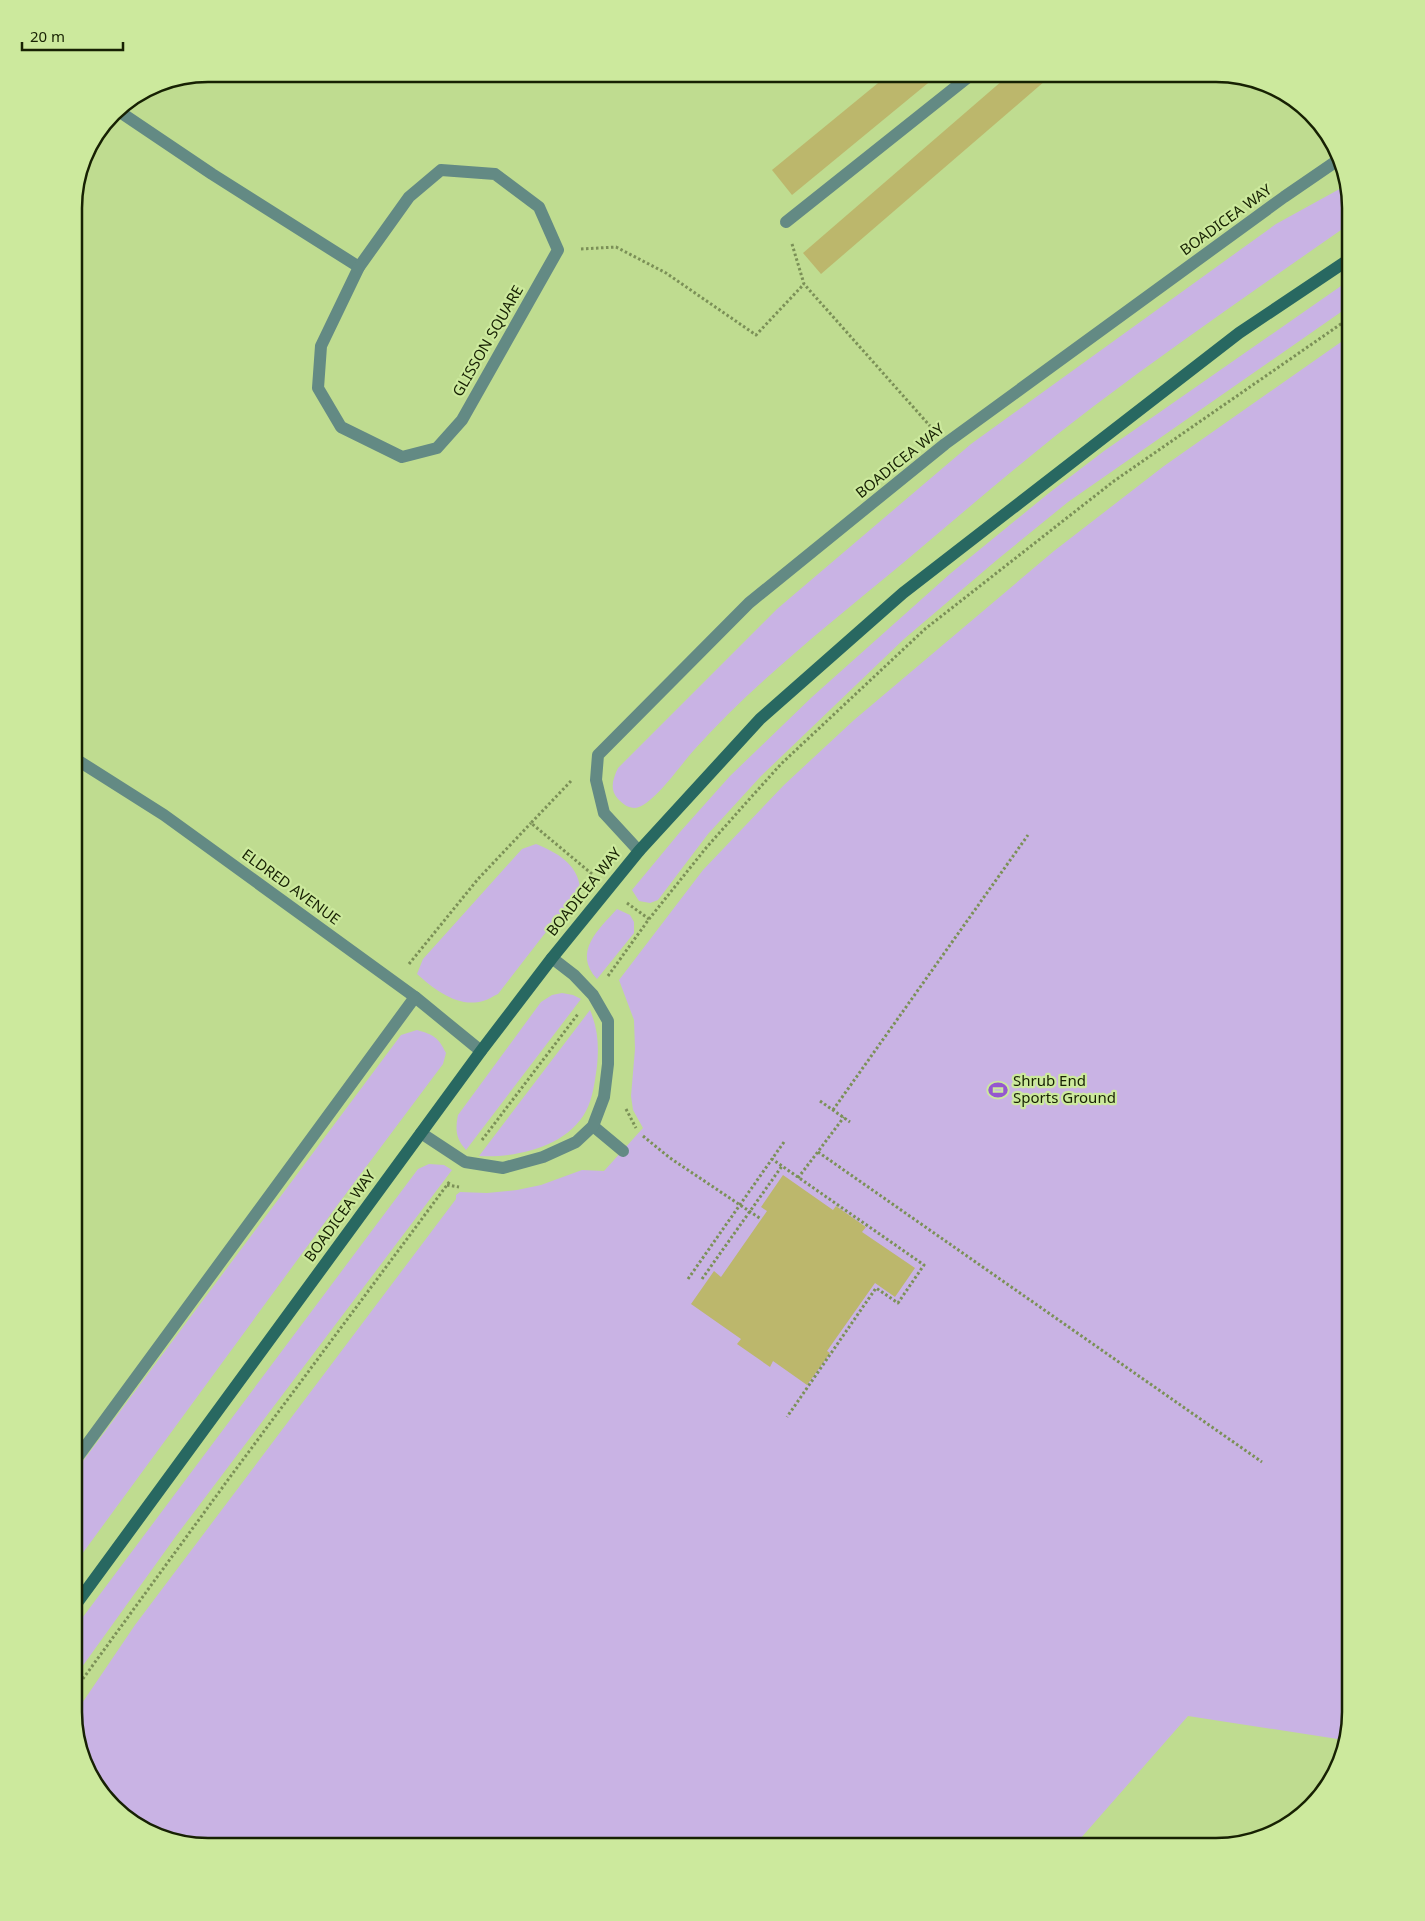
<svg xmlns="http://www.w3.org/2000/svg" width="1425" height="1921" font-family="'Noto Sans',sans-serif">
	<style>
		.green { fill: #c9b3e4 }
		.building { fill: #bcb76c }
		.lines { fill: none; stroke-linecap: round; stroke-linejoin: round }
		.path { stroke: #7b9057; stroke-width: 3; stroke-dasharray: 2.5 2.5; stroke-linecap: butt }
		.lane { stroke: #638a84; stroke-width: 12 }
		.street { stroke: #638a84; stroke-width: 12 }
		.secondary { stroke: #286861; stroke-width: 12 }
		.labels { text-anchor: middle; stroke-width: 4.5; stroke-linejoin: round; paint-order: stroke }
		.street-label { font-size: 15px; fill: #172103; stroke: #cce99d }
		.poi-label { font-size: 15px; fill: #172103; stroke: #cce99d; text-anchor: start }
		.rim { fill: none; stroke: #172103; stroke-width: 2.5 }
	</style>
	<rect width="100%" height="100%" fill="#bfdc90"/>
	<g class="green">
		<path d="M1345,186L1351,209V223C1265,283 1178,343 1094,406C1028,456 966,510 903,563C832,622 756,681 694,750C682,763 652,807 635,808C628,808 623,804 618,799C609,789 613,779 618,768L777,609L971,444L1276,224Z"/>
		<polygon points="1351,279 1351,305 1068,502 998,559 904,639 761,776 708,834 658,900 650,903 639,901 632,890 680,832 730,776 812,697 951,573 1049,493 1104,451"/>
		<polygon points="1351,335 1351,1713 1344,1740 1188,1716 1073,1847 200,1847 141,1829 92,1780 74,1715 135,1625 456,1199 456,1195 460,1192 487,1193 517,1190 541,1185 582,1170 604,1171 643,1128 633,1110 631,1096 635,1049 634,1020 619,980 703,870 784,785 854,720 1054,551 1164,466"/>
		<path d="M536,844C556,852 578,864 580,888L498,994C493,996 488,1000 483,1001C458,1008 435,990 417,974L423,959L522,849Z"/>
		<path d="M617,909L630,915L634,922V933L597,979C572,952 599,929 617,909Z"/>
		<path d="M562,993L573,995L581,999L466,1150C456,1139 455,1130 458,1115L541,1002L552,995Z"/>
		<path d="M590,1010C598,1029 599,1046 597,1066C595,1080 593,1098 586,1111C567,1147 516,1158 479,1156Z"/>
		<path d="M417,1030C434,1035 438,1037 446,1053L443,1064L339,1203L74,1565V1473L401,1035Z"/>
		<polygon points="429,1164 444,1165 452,1170 176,1536 74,1678 74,1629 418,1169"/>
	</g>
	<g class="building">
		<polygon points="889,74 939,74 792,195 772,170"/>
		<polygon points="1010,74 1053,74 821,274 803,253"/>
		<polygon points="783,1175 833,1210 836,1206 866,1227 862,1232 915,1268 895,1297 875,1283 827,1351 830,1353 807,1385 773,1361 770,1367 737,1344 741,1339 691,1304 714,1271 721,1277 767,1211 761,1207"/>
	</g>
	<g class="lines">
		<g class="path">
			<polyline points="792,244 804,284 930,426"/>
			<polyline points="581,249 616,247 666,273 756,335 804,284"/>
			<polyline points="571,781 531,823 592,874"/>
			<polyline points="627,903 649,919"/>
			<polyline points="409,964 478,879 531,823"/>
			<polyline points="608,976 649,919 706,848 745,804 781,764 925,629 1114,481 1351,317"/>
			<polyline points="820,1101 850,1122"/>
			<polyline points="626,1109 636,1128"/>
			<polyline points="833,1110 1028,835"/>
			<polyline points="643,1136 670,1158 761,1219"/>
			<polyline points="482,1140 578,1014"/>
			<polyline points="784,1142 772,1159 924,1265 898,1303 876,1288 787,1417"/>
			<polyline points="818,1152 1262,1462"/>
			<polyline points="798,1178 844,1117"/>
			<polyline points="447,1185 459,1187"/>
			<polyline points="688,1279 772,1159"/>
			<polyline points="702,1279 782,1166"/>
			<polyline points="74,1691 233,1473 450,1181"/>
		</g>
		<g class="lane">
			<polyline points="786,222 972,74"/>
			<polyline points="593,1126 623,1151"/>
			<polyline points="421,1133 465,1162 503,1168 543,1157 576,1142 593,1126 604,1097 608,1064 608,1021 593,995 574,975 552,958"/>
		</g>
		<g class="street">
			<polyline points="117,110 212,174 359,267"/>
			<polygon points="441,170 495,174 539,207 558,250 462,420 437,448 402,457 341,427 318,388 321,346 359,267 409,197"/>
			<polyline points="74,758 164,815 415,997 481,1051"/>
			<polyline points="639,851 604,813 596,780 598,755 749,603 945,444 1284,197 1338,160"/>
			<polyline points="74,1462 415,997"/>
		</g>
		<polyline class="secondary" points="74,1607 481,1051 552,958 639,851 760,719 903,593 1239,333 1351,258"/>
	</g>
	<defs>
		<g id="stadium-bare" transform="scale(1.5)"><path d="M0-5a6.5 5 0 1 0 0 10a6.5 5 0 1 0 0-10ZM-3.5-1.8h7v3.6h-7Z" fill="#9558cf" stroke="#cce99d" stroke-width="2.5" paint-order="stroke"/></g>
	</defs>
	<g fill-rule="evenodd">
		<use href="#stadium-bare" x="998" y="1090"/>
	</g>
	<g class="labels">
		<g class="street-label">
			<text transform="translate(1226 220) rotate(-36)" y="5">BOADICEA WAY</text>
			<text transform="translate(488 341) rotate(-60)" y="5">GLISSON SQUARE</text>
			<text transform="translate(900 461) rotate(-39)" y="5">BOADICEA WAY</text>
			<text transform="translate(291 887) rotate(36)" y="5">ELDRED AVENUE</text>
			<text transform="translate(584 892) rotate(-51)" y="5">BOADICEA WAY</text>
			<text transform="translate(340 1216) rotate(-54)" y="5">BOADICEA WAY</text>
		</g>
		<g class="poi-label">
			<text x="1013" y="1086">Shrub End<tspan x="1013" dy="17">Sports Ground</tspan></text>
		</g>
	</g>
	<path d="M0 0H1425V1921H0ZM208 82H1216A126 126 0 0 1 1342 208V1712A126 126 0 0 1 1216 1838H208A126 126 0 0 1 82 1712V208A126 126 0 0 1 208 82Z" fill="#cce99d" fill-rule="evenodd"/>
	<path class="rim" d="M208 82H1216A126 126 0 0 1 1342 208V1712A126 126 0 0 1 1216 1838H208A126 126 0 0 1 82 1712V208A126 126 0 0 1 208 82Z"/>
	<path d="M22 42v8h101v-8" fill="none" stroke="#172103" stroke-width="2.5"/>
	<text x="30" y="42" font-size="15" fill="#172103" stroke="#cce99d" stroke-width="4" paint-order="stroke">20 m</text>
</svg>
